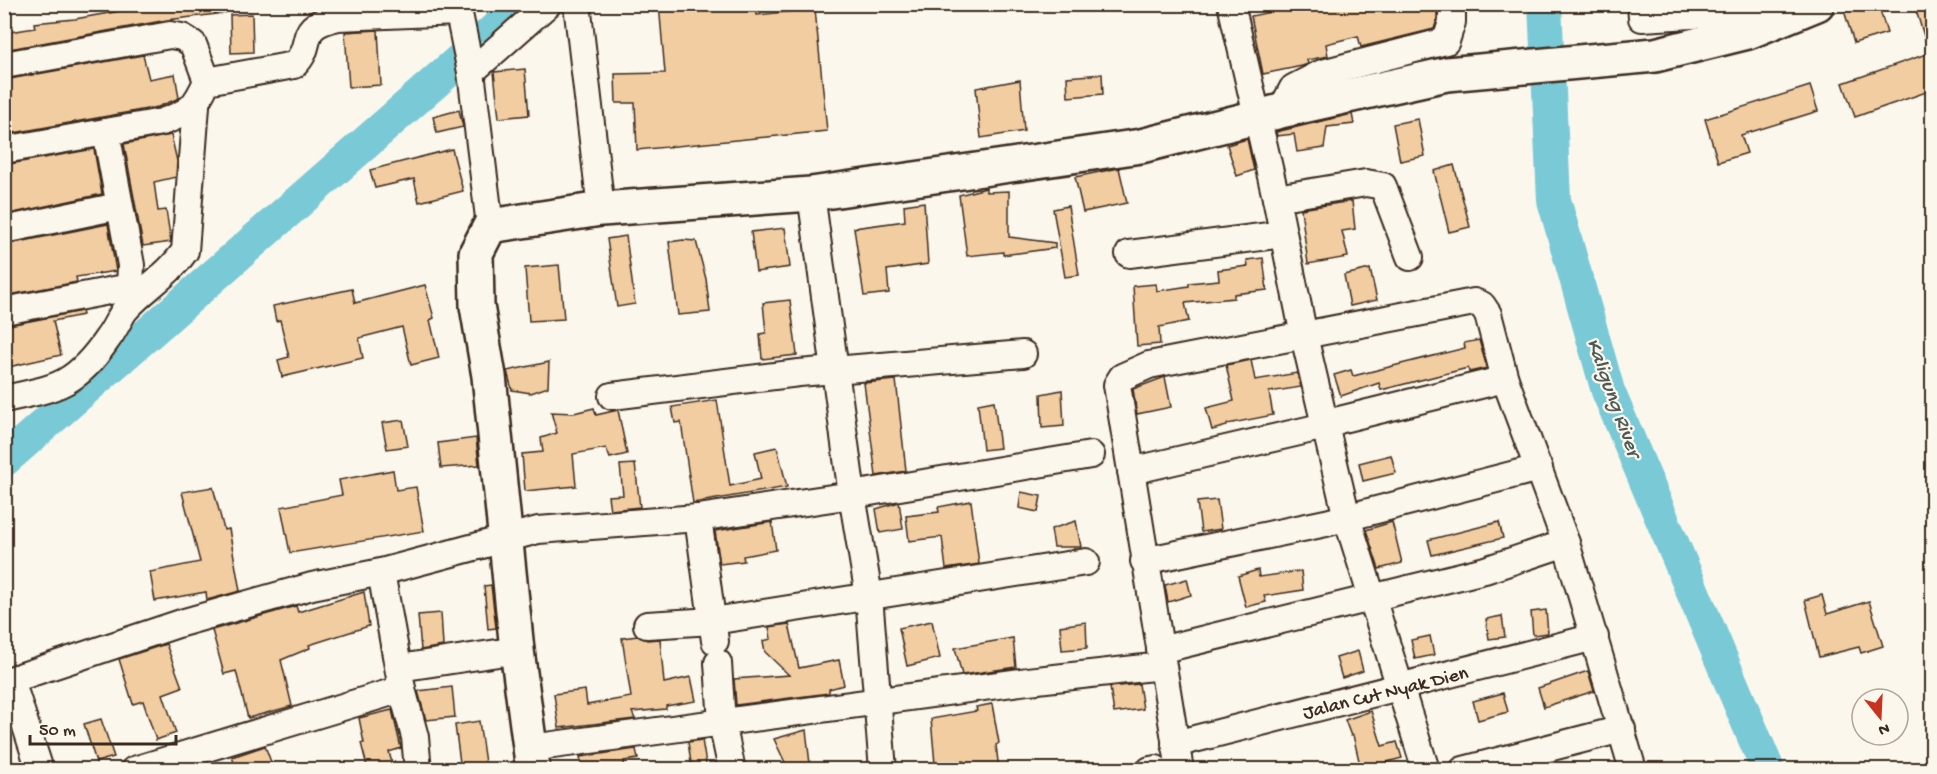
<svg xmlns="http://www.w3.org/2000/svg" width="1937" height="774" font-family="'Gochi Hand',sans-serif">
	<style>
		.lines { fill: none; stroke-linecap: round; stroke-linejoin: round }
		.river { stroke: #7ac9d7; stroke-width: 34 }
		.building { fill: #f2cda2; stroke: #3b2a1e; stroke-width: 1.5 }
		.minor-casing { stroke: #3b2a1e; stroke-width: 30 }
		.major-casing { stroke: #3b2a1e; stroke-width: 38 }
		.minor { stroke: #fbf7ec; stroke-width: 26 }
		.major { stroke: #fbf7ec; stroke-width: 33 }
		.labels { text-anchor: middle; stroke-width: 4.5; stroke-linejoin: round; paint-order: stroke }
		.street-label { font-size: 20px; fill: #3b2a1e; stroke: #fbf7ec }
		.water-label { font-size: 21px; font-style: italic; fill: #4e5a56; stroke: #fbf7ec }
	</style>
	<rect width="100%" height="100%" fill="#fbf7ec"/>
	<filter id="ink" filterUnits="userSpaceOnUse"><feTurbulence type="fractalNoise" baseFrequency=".0167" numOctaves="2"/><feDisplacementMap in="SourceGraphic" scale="12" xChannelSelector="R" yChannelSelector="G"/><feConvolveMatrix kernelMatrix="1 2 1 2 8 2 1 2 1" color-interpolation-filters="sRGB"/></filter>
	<g filter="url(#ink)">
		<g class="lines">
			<g class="river">
				<polyline points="1545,4 1554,200 1608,391 1768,770"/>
				<polyline points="4,460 524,4"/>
			</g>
		</g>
		<g class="building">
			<polygon points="137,4 225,4 225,13 167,20 4,50 4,33 35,28 34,23 75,19 137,8"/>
			<polygon points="659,4 756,4 757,15 815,9 827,131 637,150 635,103 616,103 615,74 665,73"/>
			<polygon points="1275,4 1437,4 1437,20 1434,29 1361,47 1358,36 1326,44 1328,56 1307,60 1308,64 1302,66 1263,74 1251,16 1276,11"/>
			<polygon points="1842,4 1878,4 1887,33 1854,43"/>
			<polygon points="1914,4 1932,4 1932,51 1929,52"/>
			<polygon points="252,14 253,52 231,53 230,15"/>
			<polygon points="378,30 381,85 349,87 345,32"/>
			<polygon points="1932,52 1932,90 1855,117 1843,83"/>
			<polygon points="143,55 149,79 175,74 179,98 158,107 8,134 4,112 4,80"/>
			<polygon points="525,69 529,115 499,118 494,72"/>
			<polygon points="1102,74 1103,94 1068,97 1067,77"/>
			<polygon points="1020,80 1024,131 981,138 976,88"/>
			<polygon points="1810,86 1818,111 1741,135 1747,153 1718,162 1705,119"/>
			<polygon points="459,110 463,127 437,133 433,117"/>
			<polygon points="1352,114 1354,124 1327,127 1324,148 1297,152 1294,134 1277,136 1276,132"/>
			<polygon points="1418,119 1425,156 1400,161 1393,124"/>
			<polygon points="171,135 177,161 176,177 154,182 158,211 166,210 171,242 143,246 124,144"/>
			<polygon points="1247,139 1254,170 1237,176 1227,145"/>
			<polygon points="94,149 102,194 4,215 4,165"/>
			<polygon points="452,149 463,191 419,202 414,179 375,188 370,170"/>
			<polygon points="1454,165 1470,227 1449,232 1434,171"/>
			<polygon points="1119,168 1127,203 1083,212 1075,177"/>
			<polygon points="986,188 986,192 1009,191 1009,237 1055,243 1055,248 1003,255 1003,252 967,256 959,195"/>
			<polygon points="1352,201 1355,229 1342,231 1348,257 1308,264 1301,209"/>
			<polygon points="924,202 928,264 887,270 889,293 864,296 854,228 905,221 904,205"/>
			<polygon points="1068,206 1079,275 1065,277 1053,209"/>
			<polygon points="108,224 116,271 76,277 77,282 4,296 4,245"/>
			<polygon points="785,228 790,267 756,272 751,232"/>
			<polygon points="626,236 635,304 617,307 607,239"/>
			<polygon points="683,240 696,241 706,279 710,312 678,315 669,242"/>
			<polygon points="1263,258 1267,290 1234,294 1234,298 1185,303 1189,321 1159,327 1160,344 1137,346 1133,286 1156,284 1157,291 1189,286 1189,283 1219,280 1218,270 1248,266 1247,260"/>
			<polygon points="559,265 564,319 529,321 525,268"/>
			<polygon points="1370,269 1377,300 1350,306 1344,275"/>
			<polygon points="425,285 434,318 430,320 439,358 411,365 402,327 359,338 363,358 282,377 278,360 289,357 280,320 276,321 273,306 352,289 355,303"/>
			<polygon points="790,300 797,355 762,359 760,334 766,333 763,303"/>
			<polygon points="82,311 83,315 53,321 61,355 4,368 4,326"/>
			<polygon points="1479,340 1487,368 1469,372 1468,368 1381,390 1379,383 1341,396 1334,375 1351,370 1353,376 1465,348 1464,343"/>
			<polygon points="1251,360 1255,380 1297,373 1301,387 1269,392 1273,415 1227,424 1227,426 1212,430 1206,408 1234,401 1226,365"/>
			<polygon points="549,362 548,387 531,393 512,390 507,371"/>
			<polygon points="1165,377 1171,407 1137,414 1133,389"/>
			<polygon points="896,380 906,471 876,476 864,383"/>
			<polygon points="1062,390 1064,426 1042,428 1041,394"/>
			<polygon points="717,400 730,486 761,479 755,452 777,447 787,487 693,503 681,422 675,423 672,407"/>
			<polygon points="994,401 1000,448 983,450 978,404"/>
			<polygon points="594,408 596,415 618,410 627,454 610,458 606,448 573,454 576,486 525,491 522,454 543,452 541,438 557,433 551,412 574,413"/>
			<polygon points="403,420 408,446 387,449 382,423"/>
			<polygon points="476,438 479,465 441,468 438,443"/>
			<polygon points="1391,455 1396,473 1363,481 1359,463"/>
			<polygon points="635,464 640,507 610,510 608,496 623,495 620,465"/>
			<polygon points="393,470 396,490 416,487 424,531 290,553 281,507 342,495 339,480"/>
			<polygon points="213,487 224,530 229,529 240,591 207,600 206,592 155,601 150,572 200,562 182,492"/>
			<polygon points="1021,492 1041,496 1038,512 1019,508"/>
			<polygon points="1217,500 1221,529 1201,532 1197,502"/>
			<polygon points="971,501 979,564 946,569 942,537 909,541 906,516 939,512 938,507"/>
			<polygon points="899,502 903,529 880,533 876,509"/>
			<polygon points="1076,521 1081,547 1054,547 1051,529"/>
			<polygon points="772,522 776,550 743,556 744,561 720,564 715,531"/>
			<polygon points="1392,522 1402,563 1379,569 1366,530"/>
			<polygon points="1499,522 1503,538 1432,555 1428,540"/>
			<polygon points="1258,570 1259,577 1301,571 1303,590 1264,596 1266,602 1246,607 1238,576"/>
			<polygon points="1187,579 1191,595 1168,602 1165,585"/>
			<polygon points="491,585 496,628 488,629 484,586"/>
			<polygon points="364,592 369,626 309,645 310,648 281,660 292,706 248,718 236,671 224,674 212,630 296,606 298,612"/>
			<polygon points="1822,595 1827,614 1869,601 1883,646 1861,653 1859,647 1819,657 1805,600"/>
			<polygon points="1546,610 1548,633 1533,635 1531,612"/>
			<polygon points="441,613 443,646 421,650 418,615"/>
			<polygon points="1502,616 1505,637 1489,639 1486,619"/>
			<polygon points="932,621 940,658 907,666 899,628"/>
			<polygon points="1086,622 1087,648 1062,650 1060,626"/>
			<polygon points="789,624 799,668 839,660 844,685 829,689 829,693 736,705 734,679 789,675 765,652 763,641 771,639 769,627"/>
			<polygon points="638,636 647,640 660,639 664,683 691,677 696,701 666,706 666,709 632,712 635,719 559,728 554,694 585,690 587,705 631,697 622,638"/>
			<polygon points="1430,636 1434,655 1415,659 1411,640"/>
			<polygon points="1013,638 1016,667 962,675 955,648"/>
			<polygon points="166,644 182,687 163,694 176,733 156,740 143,701 133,704 119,659"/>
			<polygon points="1358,651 1363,671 1342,678 1336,658"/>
			<polygon points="1588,671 1594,691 1544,707 1538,688"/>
			<polygon points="1139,684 1143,709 1114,713 1110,687"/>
			<polygon points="452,687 455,717 426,720 418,691"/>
			<polygon points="1503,693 1508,712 1478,720 1473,701"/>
			<polygon points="992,704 999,743 996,745 999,770 967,770 964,761 935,764 931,719 977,711 976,707"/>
			<polygon points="392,710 401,748 389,752 394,770 368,770 361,743 364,743 359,718"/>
			<polygon points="1371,711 1382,746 1397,742 1402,758 1361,769 1353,735 1351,736 1345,720"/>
			<polygon points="101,719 114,757 96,762 84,724"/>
			<polygon points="479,721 486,770 461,770 455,725"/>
			<polygon points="806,730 810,764 788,769 774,739"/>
			<polygon points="702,740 707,770 692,770 688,742"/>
			<polygon points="265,746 274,770 237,770 232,757"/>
			<polygon points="636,749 638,759 624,761 625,770 582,770 580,757"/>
		</g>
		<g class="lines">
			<g class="minor-casing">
				<g id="minor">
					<polyline points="457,4 471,72 490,226"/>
					<polyline points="577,4 601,209"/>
					<polyline points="1231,4 1276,198 1304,336 1347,518 1426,770"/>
					<polyline points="1641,4 1642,18 1790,9"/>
					<polyline points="4,65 170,35 182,37 193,44 207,81"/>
					<polyline points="471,72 548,4"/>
					<polyline points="1281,111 1293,88 1322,73 1446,41 1452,22 1452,4"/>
					<path d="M4,150L162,122C190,112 195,108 207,81L294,65C317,43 293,27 338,17L459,12"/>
					<polyline points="811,194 852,495 1091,455"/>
					<polyline points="1276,198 1366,183 1383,186 1410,257"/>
					<polyline points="4,230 119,206"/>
					<polyline points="1129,254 1283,234"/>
					<polyline points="4,311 130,287 131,265 106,132"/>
					<polyline points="612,396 799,373 1023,354"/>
					<path d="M4,399C58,388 76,385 108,338C115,329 119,318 125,310C144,288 168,276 185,251L196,106"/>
					<polyline points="1131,471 1325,426 1339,420 1505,379"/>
					<polyline points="698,518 715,641"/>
					<polyline points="1566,543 1633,770"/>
					<polyline points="1144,561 1326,523 1539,468"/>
					<polyline points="381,572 402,689 415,737 418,770"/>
					<polyline points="647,625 713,621 1086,562"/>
					<polyline points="1160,650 1485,570 1566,543 1505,379 1488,314 1482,305 1474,302 1149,365 1122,377 1117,385 1180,770"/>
					<polyline points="718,663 722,723 732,770"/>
					<polyline points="399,668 517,650"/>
					<polyline points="11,680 40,770"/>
					<polyline points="4,682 181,623 312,586 381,572 538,530 698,518 852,495 869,596 883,770"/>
					<polyline points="1175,744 1595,637"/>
					<polyline points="531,748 1028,681 1162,666"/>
					<polyline points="134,770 402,689"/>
					<polyline points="1150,770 1156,769"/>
					<polyline points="1463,770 1622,729"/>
				</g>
			</g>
			<g class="major-casing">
				<polyline id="major" points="533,770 517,650 489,376 477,306 476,253 490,226 601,209 811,194 1141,146 1281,111 1447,74 1655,55 1748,32 1817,4"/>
			</g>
			<use href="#minor" class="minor"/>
			<use href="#major" class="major"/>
		</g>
	</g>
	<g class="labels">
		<g class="street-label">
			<text transform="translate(1385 691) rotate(-14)" y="7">Jalan Cut Nyak Dien</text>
		</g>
		<g class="water-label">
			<text transform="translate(1615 397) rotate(70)" y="7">Kaligung River</text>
		</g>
	</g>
	<rect width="1937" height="774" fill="none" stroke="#fbf7ec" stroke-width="24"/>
	<rect x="12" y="12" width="1913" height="750" fill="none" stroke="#3b2a1e" stroke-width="2" filter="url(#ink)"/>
	<g transform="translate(1880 717) rotate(162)"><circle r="28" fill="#fbf7ec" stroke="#aea59a" stroke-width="1.5"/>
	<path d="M0-4.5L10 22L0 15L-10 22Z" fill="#c8321e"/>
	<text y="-9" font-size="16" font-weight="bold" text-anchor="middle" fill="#3b2a1e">N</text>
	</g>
	<path d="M30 735v9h146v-9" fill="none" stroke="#3b2a1e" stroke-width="3"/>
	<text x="39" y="735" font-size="18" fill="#3b2a1e" stroke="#fbf7ec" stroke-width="4.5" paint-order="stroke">50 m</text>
</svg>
